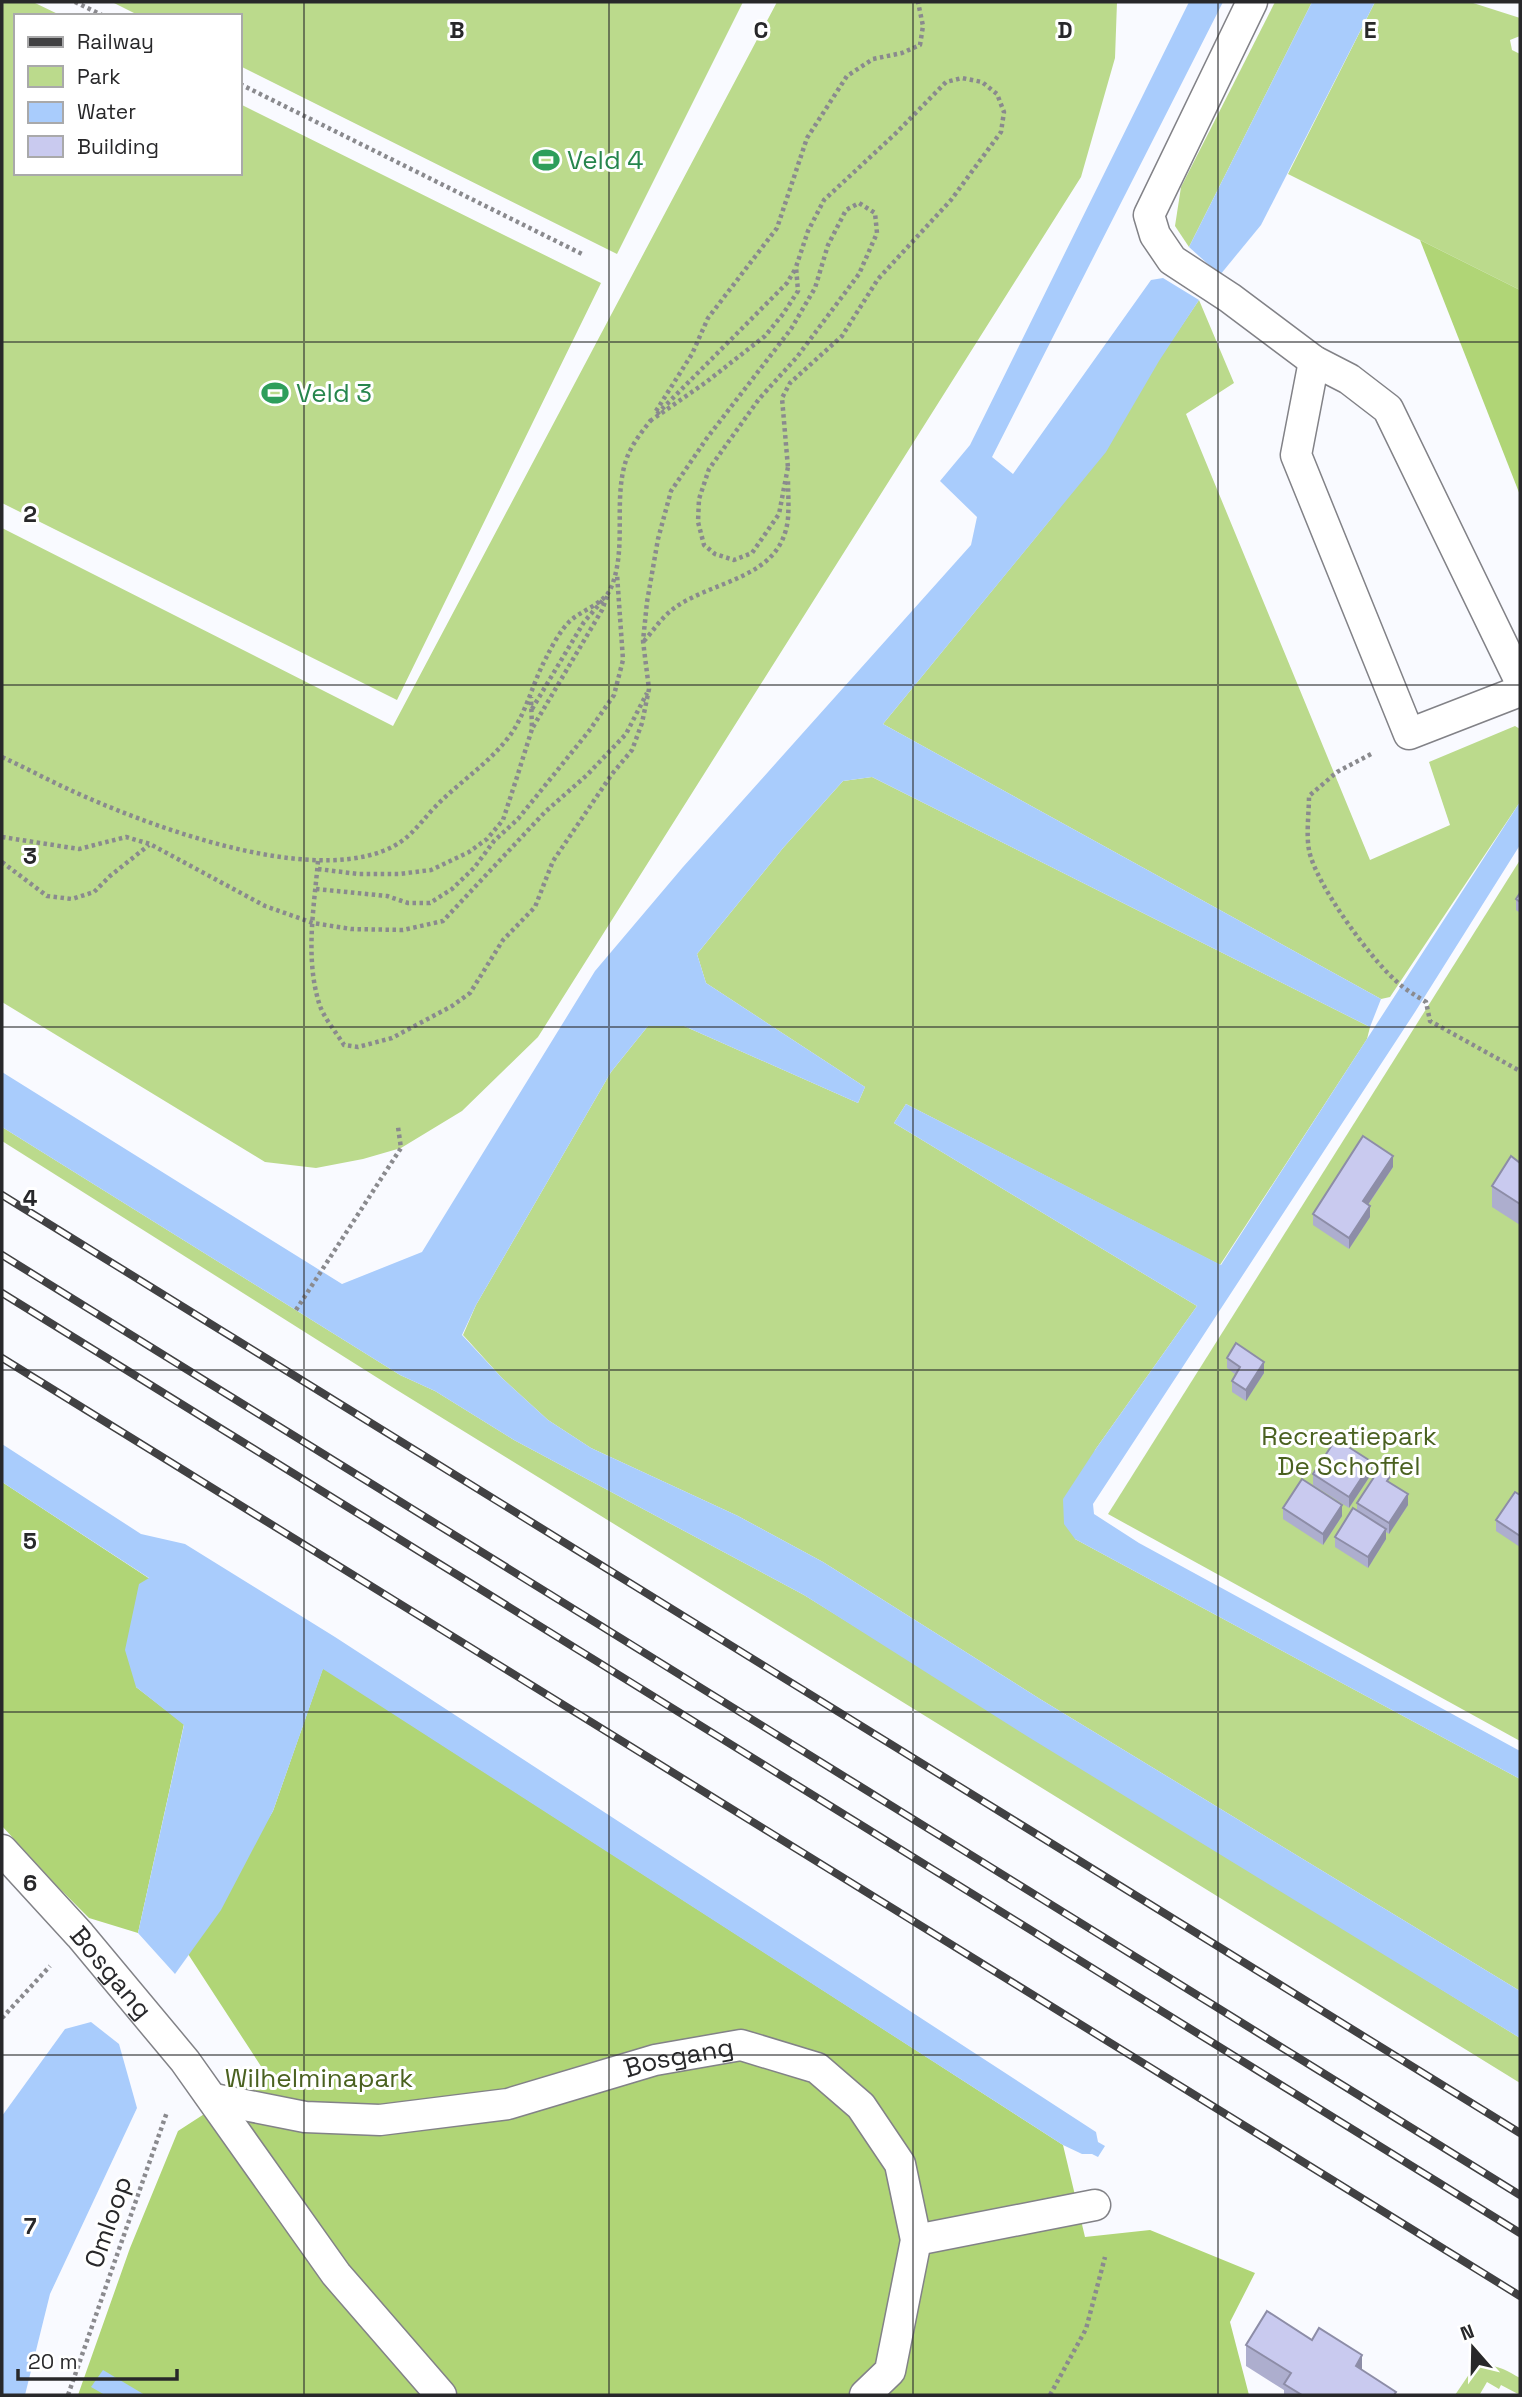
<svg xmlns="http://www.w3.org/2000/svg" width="1522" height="2397" font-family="'Space Grotesk',sans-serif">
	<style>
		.green { fill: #bbda8c }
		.forest { fill: #b0d576 }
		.water { fill: #a9ccfc }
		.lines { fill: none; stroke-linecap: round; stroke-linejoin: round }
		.lane-casing { stroke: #828287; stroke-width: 33 }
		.path { stroke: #8a8a8e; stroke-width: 4.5; stroke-dasharray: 3.5 3.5; stroke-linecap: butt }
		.lane { stroke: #fff; stroke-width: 30 }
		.rail-casing { stroke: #414143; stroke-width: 8 }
		.rail { stroke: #fff; stroke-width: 5; stroke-dasharray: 16; stroke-linecap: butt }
		.wall { fill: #adaece }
		.shaded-wall { fill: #8d8da7 }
		.building { fill: #c9caef; stroke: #8d8da7; stroke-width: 2 }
		.grid { fill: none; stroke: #28282a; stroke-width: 2; stroke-opacity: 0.55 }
		.labels { text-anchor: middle; stroke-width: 6; stroke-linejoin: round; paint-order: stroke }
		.leisure-label { font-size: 26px; fill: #27864d; stroke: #fff; text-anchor: start }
		.park-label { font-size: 26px; fill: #4a6120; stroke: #fff }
		.street-label { font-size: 26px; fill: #28282a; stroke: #fff }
		.grid-label { font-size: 23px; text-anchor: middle; font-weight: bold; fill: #28282a; stroke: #fff; stroke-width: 6; stroke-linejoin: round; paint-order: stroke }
	</style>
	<rect width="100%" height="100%" fill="#f9faff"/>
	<g class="green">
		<polygon points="2,2 33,2 62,16 16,16 16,173 240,173 240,104 601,283 397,700 2,503"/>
		<polygon points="112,2 743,2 617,254 240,66 240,16 140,16"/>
		<polygon points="777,2 1117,2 1115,58 1081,177 538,1037 462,1111 401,1148 363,1159 316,1168 265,1162 2,1002 2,528 393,726"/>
		<polygon points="1275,2 1312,2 1189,247 1175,226 1181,187"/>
		<polygon points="1375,2 1470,2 1520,18 1520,36 1510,40 1512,50 1520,54 1520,290 1288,174"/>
		<polygon points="1199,300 1234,383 1186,414 1370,860 1450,825 1429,762 1515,726 1520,729 1520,802 1390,997 1381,999 883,724 1054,515"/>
		<polygon points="872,777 1370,1027 1367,1039 1220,1265 906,1104 894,1123 1197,1306 1095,1450 1075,1539 1520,1779 1520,1991 1040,1699 823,1562 738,1516 591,1448 548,1420 502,1378 463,1335 476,1305 611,1072 648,1026 684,1026 858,1103 865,1087 706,983 697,954 783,848 843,781"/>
		<polygon points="1520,860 1520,1741 1108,1514"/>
		<polygon points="2,1127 400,1375 435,1391 514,1440 804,1595 1520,2038 1520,2083 392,1387 2,1141"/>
		<path d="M1482,2365C1496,2364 1508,2371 1520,2378V2395L1501,2385L1499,2389L1487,2382L1480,2394L1482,2395H1455L1472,2370Z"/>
	</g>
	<g class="forest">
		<polygon points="1420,240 1520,290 1520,495"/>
		<polygon points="2,1482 150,1579 136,1687 184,1724 138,1933 89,1918 58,1887 2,1826"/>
		<polygon points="323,1668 1063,2145 1085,2237 1150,2230 1255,2273 1230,2322 1249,2395 78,2395 130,2248 178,2131 266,2074 188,1954 273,1811"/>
	</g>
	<g class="water">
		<polygon points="1189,2 1223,2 992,457 1013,474 1151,280 1163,278 1199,300 1159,361 1106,452 883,724 1381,999 1370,1027 872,777 843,781 783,848 697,954 706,983 865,1087 858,1103 684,1026 648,1026 611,1072 476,1305 462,1335 502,1378 548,1420 591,1448 738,1516 823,1562 1040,1699 1520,1991 1520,2038 1030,1738 804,1595 514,1440 435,1391 400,1375 2,1127 2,1072 342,1284 422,1252 595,971 683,867 971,545 977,517 940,481 970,445"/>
		<polygon points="1312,2 1375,2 1261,225 1220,275 1189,247"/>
		<polygon points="1520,802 1520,845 1415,1012 1093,1504 1094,1514 1139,1543 1520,1751 1520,1779 1075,1539 1064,1524 1063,1499 1095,1450 1197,1306 894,1123 906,1104 1221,1265"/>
		<polygon points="2,1444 141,1534 185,1544 335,1637 1096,2132 1098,2142 1105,2146 1098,2157 1092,2154 1082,2154 1063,2145 323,1669 273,1811 221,1910 175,1974 138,1933 184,1725 136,1687 125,1650 139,1584 149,1578 2,1482"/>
		<polygon points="91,2022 119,2044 137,2108 50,2294 25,2395 2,2395 2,2116 65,2029"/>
		<polygon points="103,2370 145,2395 105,2395 91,2387"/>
	</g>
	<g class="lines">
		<g class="lane-casing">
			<g id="lane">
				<polyline points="1252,2 1149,215 1155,235 1172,260 1230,298 1314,361 1349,379 1388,409 1520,681"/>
				<polyline points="1314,361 1296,455 1409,734 1520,691"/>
				<path id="s1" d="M2,1850L80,1935L185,2061L336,2274L441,2395"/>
				<path id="s2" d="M214,2099L305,2117L380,2120L508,2104L655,2060L741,2045L817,2068L861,2106L900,2164L916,2240L890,2371L865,2395"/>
				<polyline points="916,2240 1095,2205"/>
			</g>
		</g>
		<g class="path">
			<polyline points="75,2 104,16"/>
			<polyline points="240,84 582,254"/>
			<polyline points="656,411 692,354 708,318 777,228 807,138 847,76 873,59 902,53 920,45 923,26 918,2"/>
			<polyline points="657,414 787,283 796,268"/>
			<polyline points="650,421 705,383 765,336 783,314 798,291 796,267 808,231 824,200 895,134 946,82 962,78 982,82 997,94 1004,112 1001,132 951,200 878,279 842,336 790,383 782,398 788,468"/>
			<path d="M644,641C653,631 662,617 673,609C713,579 782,580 788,518C789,506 788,492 788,480"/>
			<polyline points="532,709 584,622 603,600"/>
			<polyline points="533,727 602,610 608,594"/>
			<path d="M1371,754L1337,772L1309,796C1309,813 1306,834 1309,850C1315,883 1370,958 1395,980C1404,989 1415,995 1426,1002L1430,1021L1520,1071"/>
			<path d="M2,757C24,767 46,779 68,789C146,825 300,883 383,851C409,841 417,826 435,807C458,783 487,765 508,738C526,715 532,684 546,658C552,646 560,631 569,622C580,611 603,604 610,590C629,548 611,497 628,455C633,443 643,430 651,420"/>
			<polyline points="2,837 79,849 126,837 150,844 265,906 313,923 351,929 403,930 443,921 545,812 587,775 626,734 647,693"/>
			<path d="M318,861C314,908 305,957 319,1003C323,1017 336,1032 344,1045L358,1047L392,1038L452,1006L470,993L503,940L535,907L553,861L612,774L632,750L642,723L649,689L643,641L647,602L658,539L671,491L707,438L791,329L815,288L828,245L846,210L859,203L875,213L877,233L859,274L797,357L759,399L709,469L699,499L698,522L704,545L715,554L734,560L752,553L779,514L788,467"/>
			<polyline points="2,862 47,896 72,899 94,892 110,876 149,845"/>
			<polyline points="318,869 358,874 399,874 431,870 469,852 487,839 503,820 517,777 532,729 531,697"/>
			<polyline points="316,889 387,896 408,903 430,903 452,889 474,868 494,841 518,819 589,731 614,695 623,660 617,574"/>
			<polyline points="296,1310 401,1148 398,1127"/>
			<polyline points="2,2018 50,1966"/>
			<polyline points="68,2395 167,2112"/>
			<polyline points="1050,2395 1086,2329 1105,2257"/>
		</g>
		<use href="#lane" class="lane"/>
		<g class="rail-casing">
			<g id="rail">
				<polyline points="2,1195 1520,2133"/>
				<polyline points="2,1255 1520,2195"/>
				<polyline points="2,1293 1520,2233"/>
				<polyline points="2,1358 1520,2296"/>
			</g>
		</g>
		<use href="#rail" class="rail"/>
	</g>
	<g class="wall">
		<polygon points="1520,893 1520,913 1516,910 1516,899"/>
		<polygon points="1520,1158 1520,1225 1492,1207 1492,1186 1518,1161"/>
		<polygon points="1393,1167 1368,1205 1370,1217 1349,1249 1313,1225 1313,1214"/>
		<polygon points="1227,1358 1264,1373 1246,1401 1232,1392 1232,1381 1236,1375 1227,1368"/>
		<polygon points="1372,1473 1349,1508 1313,1485 1313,1474"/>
		<polygon points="1391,1484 1408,1505 1389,1534 1386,1532 1386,1539 1368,1568 1335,1547 1335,1537 1357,1511 1357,1503"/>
		<polygon points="1520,1486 1520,1547 1496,1531 1496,1520 1520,1495"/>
		<polygon points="1283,1508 1342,1516 1323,1545 1283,1519"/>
		<polygon points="1312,2340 1362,2370 1396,2395 1284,2395 1284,2390 1246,2366 1246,2345"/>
	</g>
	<g class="shaded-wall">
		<polygon points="1393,1156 1393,1167 1363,1212 1363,1201"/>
		<polygon points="1370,1206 1370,1217 1349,1249 1349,1238"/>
		<polygon points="1264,1362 1264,1373 1246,1401 1246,1390"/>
		<polygon points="1372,1462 1372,1473 1349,1508 1349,1497"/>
		<polygon points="1408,1494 1408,1505 1389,1534 1389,1523"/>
		<polygon points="1342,1505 1342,1516 1323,1545 1323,1534"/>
		<polygon points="1386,1529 1386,1539 1368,1568 1368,1557"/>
		<polygon points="1362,2355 1362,2376 1356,2366"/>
	</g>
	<g class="building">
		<polygon points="1520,893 1520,902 1516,899"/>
		<polygon points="1363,1136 1393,1156 1363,1201 1370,1206 1349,1238 1313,1214"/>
		<polygon points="1511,1156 1520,1163 1520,1204 1492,1186"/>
		<polygon points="1236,1343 1264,1362 1246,1390 1232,1381 1240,1367 1227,1358"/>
		<polygon points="1336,1439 1372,1462 1349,1497 1313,1474"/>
		<polygon points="1380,1468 1391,1475 1387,1481 1408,1494 1389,1523 1357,1503"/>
		<polygon points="1302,1479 1342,1505 1323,1534 1283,1508"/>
		<polygon points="1515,1492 1520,1495 1520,1536 1496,1520"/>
		<polygon points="1353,1508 1386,1529 1368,1557 1335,1537"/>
		<polygon points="1267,2311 1312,2340 1319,2328 1362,2355 1356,2366 1396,2392 1394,2395 1302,2395 1284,2384 1291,2373 1246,2345"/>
	</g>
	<path class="grid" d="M304,2V2395M609,2V2395M913,2V2395M1218,2V2395M2,342H1520M2,685H1520M2,1027H1520M2,1370H1520M2,1712H1520M2,2055H1520"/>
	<defs>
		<g id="stadium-bare" transform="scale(2.1)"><path d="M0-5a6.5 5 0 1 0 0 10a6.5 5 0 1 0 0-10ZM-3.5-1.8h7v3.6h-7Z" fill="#2e9e5b" stroke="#fff" stroke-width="2.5" paint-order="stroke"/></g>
	</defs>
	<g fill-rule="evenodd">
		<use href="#stadium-bare" x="546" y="160"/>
		<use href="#stadium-bare" x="275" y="393"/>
	</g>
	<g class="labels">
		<g class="leisure-label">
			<text x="567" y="169">Veld 4</text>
			<text x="296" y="402">Veld 3</text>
		</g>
		<g class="park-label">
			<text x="1349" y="1445">Recreatiepark<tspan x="1349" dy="30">De Schoffel</tspan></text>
			<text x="319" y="2087">Wilhelminapark</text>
		</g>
		<g class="street-label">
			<text dy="9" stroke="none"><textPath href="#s1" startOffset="164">Bosgang</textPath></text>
			<text dy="9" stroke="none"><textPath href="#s2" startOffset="474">Bosgang</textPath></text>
			<text transform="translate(108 2222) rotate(-71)" y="9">Omloop</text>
		</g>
	</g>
	<g class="grid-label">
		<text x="457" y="38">B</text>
		<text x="761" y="38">C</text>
		<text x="1065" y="38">D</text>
		<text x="1370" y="38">E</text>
		<text x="30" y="522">2</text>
		<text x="30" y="864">3</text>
		<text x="30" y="1206">4</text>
		<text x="30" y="1549">5</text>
		<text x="30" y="1891">6</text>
		<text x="30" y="2234">7</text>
	</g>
	<rect width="1522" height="2397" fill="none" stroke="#28282a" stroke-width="7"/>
	<rect x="14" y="14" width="228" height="161" fill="#ffffff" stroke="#a9a9aa" stroke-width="2"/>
	<rect x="28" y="37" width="35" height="10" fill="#414143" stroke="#a9a9aa" stroke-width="2"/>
	<text x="77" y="49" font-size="21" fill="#28282a">Railway</text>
	<rect x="28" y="66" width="35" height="21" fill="#bbda8c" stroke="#a9a9aa" stroke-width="2"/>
	<text x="77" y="84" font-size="21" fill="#28282a">Park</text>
	<rect x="28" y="102" width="35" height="21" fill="#a9ccfc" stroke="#a9a9aa" stroke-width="2"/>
	<text x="77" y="119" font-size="21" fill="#28282a">Water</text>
	<rect x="28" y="136" width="35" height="21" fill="#c9caef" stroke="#a9a9aa" stroke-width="2"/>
	<text x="77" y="154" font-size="21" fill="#28282a">Building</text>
	<g transform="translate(1473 2348) rotate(340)" stroke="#ffffff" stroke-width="5" paint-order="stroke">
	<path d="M0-5L12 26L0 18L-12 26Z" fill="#28282a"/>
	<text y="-10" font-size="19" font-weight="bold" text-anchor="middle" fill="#28282a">N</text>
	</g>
	<path d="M18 2369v10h159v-10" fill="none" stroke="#28282a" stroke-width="3.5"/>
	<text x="28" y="2369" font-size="21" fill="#28282a" stroke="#ffffff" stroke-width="5" paint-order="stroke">20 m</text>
</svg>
